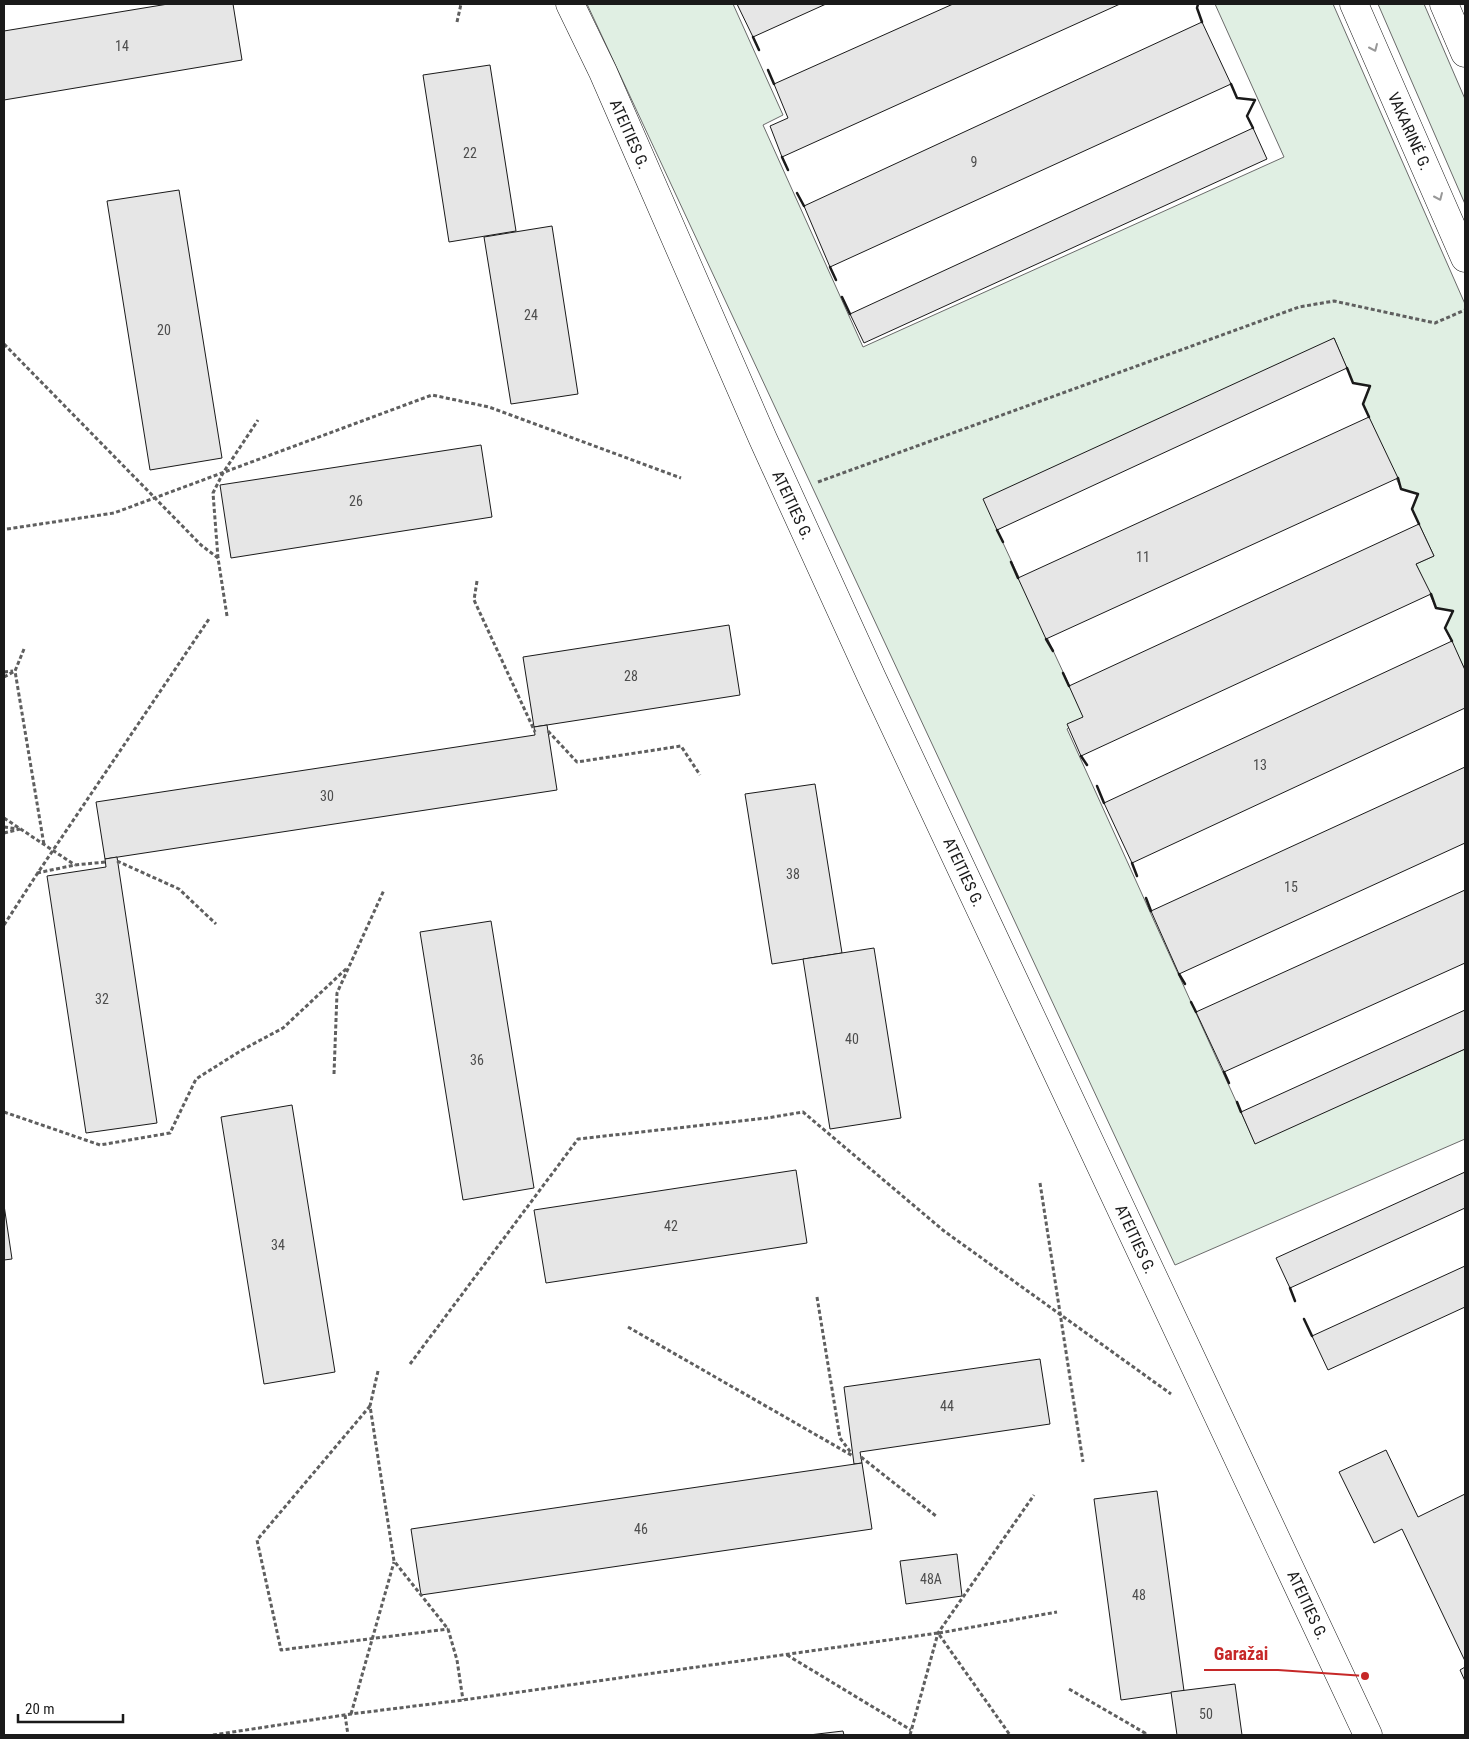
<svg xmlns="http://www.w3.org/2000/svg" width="1469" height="1739" font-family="'Roboto Condensed',sans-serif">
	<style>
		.green { fill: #e0efe3; stroke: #6a6a6a }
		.building { fill: #e6e6e6; stroke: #1a1a1a }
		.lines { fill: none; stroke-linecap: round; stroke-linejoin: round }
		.minor-casing { stroke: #1a1a1a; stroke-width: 29 }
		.major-casing { stroke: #1a1a1a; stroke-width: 29 }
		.path { stroke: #5f5f5f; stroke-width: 3; stroke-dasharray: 4 2.5; stroke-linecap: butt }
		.minor { stroke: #fff; stroke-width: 28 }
		.major { stroke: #fff; stroke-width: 28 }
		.wall { stroke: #1a1a1a; stroke-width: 2.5 }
		.oneway { stroke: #989898 }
		.labels { text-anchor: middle; stroke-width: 4; stroke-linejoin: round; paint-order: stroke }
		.number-label { font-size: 14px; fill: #4d4d4d }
		.street-label { font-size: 16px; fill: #1a1a1a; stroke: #fff }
		.leader { fill: none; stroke: #c62828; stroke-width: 2 }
		.callout-dot { fill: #c62828; stroke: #fff; stroke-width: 2 }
		.callout-label { font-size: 18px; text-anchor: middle; font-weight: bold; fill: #c62828; stroke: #fff; stroke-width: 4; stroke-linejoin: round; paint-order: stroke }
	</style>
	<rect width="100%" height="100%" fill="#fff"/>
	<g class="green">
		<polygon points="587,4 733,4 783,115 763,125 863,347 1284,157 1215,4 1333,4 1465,304 1465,670 1445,628 1453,611 1436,608 1416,564 1434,556 1412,509 1418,494 1401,489 1363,404 1370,386 1353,383 1334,338 997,530 1084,717 1067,729 1255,1143 1465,1049 1465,1139 1175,1265"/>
		<polygon points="1378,4 1424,4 1465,99 1465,204"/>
	</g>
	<g class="building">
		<polygon points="168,4 233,4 242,60 4,100 4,31"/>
		<polygon points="737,4 826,4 753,37"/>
		<polygon points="953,4 1120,4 782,157 770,126 788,118 774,84"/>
		<polygon points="1202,22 1231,84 830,267 804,206"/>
		<polygon points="490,65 516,231 449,242 423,75"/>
		<polygon points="1253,128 1267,159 864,343 850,314"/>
		<polygon points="179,190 222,458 150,470 107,201"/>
		<polygon points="552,226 578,394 511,404 484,237"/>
		<polygon points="1334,338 1347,368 997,530 983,499"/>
		<polygon points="1369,417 1398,478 1046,639 1018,578"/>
		<polygon points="481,445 492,517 231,558 220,485"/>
		<polygon points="1419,524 1434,556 1416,564 1431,594 1081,756 1067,724 1083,717 1069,686"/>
		<polygon points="729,625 740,695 534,727 523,657"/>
		<polygon points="1452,641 1465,670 1465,708 1132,863 1104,803"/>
		<polygon points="547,725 557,790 105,859 96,802 535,735 534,727"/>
		<polygon points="1465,767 1465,843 1179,974 1151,911"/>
		<polygon points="815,784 842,953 772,964 745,794"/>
		<polygon points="117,857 157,1123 86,1133 47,876 106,867 105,859"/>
		<polygon points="1465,890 1465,963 1224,1072 1196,1012"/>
		<polygon points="491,921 534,1188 463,1200 420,932"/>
		<polygon points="874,948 901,1118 830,1129 803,959"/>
		<polygon points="1465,1010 1465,1049 1255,1144 1241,1112"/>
		<polygon points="292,1105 335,1372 264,1384 221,1117"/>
		<polygon points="796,1170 807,1243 546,1283 534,1210"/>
		<polygon points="1465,1172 1465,1208 1290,1288 1276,1258"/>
		<polygon points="4,1205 12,1259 4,1260"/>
		<polygon points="1465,1266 1465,1307 1328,1370 1312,1336"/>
		<polygon points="1040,1359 1050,1424 860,1452 862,1463 854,1464 844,1387"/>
		<polygon points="1386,1450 1418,1517 1465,1494 1465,1661 1402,1529 1374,1543 1339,1472"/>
		<polygon points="862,1463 872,1529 421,1595 411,1529"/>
		<polygon points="1157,1491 1184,1691 1121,1700 1094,1499"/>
		<polygon points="957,1554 962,1596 906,1604 900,1561"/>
		<polygon points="1465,1667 1465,1681 1460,1670"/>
		<polygon points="1235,1684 1242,1735 1177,1735 1171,1692"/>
		<polygon points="843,1731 844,1735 809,1735"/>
	</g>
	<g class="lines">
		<g class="minor-casing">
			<polyline id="minor" points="570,4 603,72 763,439 872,678 1368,1735"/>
		</g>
		<g class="major-casing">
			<g id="major">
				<polyline points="1354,4 1465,258"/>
				<polyline points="1444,4 1465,53"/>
			</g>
		</g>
		<g class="path">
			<polyline points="457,22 461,4"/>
			<polyline points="4,344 201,545 218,558"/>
			<polyline points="818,482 1299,307 1334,301 1435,323 1465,310"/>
			<polyline points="7,529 114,513 432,395 489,407 681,478"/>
			<polyline points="477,581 474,600 535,732"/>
			<polyline points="227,616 218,558 213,493 223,473 258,420"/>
			<polyline points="24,649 15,671 44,845"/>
			<polyline points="4,672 13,671"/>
			<polyline points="4,677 15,671"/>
			<polyline points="548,731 577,762 681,746 700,775"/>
			<polyline points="4,818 75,865"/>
			<polyline points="4,827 18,829"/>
			<polyline points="4,833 20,829"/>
			<polyline points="117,861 179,889 216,924"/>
			<polyline points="37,873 75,865 105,862"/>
			<polyline points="4,925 37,874 209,619"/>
			<polyline points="334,1074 337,993 384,890"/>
			<polyline points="4,1112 100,1145 170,1133 196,1079 242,1050 283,1028 347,968"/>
			<polyline points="1040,1183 1083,1462"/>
			<polyline points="817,1297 840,1438 852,1454"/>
			<polyline points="628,1327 853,1456"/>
			<polyline points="410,1364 578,1139 767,1118 803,1112 944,1231 1171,1394"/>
			<polyline points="378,1371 370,1406 394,1561 448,1629 457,1660 463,1700"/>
			<polyline points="370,1406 257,1540 281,1650 448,1629"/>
			<polyline points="861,1457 936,1516"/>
			<polyline points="939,1633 1057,1612"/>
			<polyline points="787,1655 911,1730"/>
			<polyline points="1069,1689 1145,1733 1145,1735"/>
			<polyline points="351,1714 394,1562"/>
			<polyline points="345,1715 348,1735"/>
			<polyline points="213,1735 351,1714 463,1700 938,1633 1010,1735"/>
			<polyline points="910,1735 938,1633 1034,1495"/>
		</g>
		<use href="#minor" class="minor"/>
		<use href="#major" class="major"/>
		<g class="wall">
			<polyline points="1198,4 1197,8 1202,22"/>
			<polyline points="753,37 759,50"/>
			<polyline points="768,70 774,84"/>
			<polyline points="1231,84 1237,98 1255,100 1247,116 1253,128"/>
			<polyline points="782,157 788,170"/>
			<polyline points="797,193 804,206"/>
			<polyline points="830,267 836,280"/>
			<polyline points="842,297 850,314"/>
			<polyline points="1347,368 1353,383 1370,386 1363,404 1369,417"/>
			<polyline points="1398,478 1401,489 1418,494 1412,509 1419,524"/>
			<polyline points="997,530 1003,542"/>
			<polyline points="1011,562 1018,578"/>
			<polyline points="1431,594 1436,608 1453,611 1445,628 1452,641"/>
			<polyline points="1046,639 1053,651"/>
			<polyline points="1063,673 1069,686"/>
			<polyline points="1081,756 1087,765"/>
			<polyline points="1097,786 1104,803"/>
			<polyline points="1132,863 1137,876"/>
			<polyline points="1146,898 1151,911"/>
			<polyline points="1179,974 1185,984"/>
			<polyline points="1191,1002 1196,1012"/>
			<polyline points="1224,1072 1229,1083"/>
			<polyline points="1237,1102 1241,1112"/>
			<polyline points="1290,1288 1295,1301"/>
			<polyline points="1304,1319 1312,1336"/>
		</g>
	</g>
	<defs><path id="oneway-chevron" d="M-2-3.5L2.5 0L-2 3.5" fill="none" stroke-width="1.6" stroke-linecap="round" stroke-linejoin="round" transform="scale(1.25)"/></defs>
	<g class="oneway">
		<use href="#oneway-chevron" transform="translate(1374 48) rotate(66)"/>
		<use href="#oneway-chevron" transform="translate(1439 197) rotate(66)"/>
	</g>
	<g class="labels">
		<g class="number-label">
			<text x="122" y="51">14</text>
			<text x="470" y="158">22</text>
			<text x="974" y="167">9</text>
			<text x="531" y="320">24</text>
			<text x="164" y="335">20</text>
			<text x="356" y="506">26</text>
			<text x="1143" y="562">11</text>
			<text x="631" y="681">28</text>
			<text x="1260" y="770">13</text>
			<text x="327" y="801">30</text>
			<text x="793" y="879">38</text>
			<text x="1291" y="892">15</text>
			<text x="102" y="1004">32</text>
			<text x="852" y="1044">40</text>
			<text x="477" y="1065">36</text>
			<text x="671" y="1231">42</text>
			<text x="278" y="1250">34</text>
			<text x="947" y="1411">44</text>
			<text x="641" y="1534">46</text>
			<text x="931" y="1584">48A</text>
			<text x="1139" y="1600">48</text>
			<text x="1206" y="1719">50</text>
		</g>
		<g class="street-label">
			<text transform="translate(1410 131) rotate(66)" y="6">VAKARINĖ G.</text>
			<text transform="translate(630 134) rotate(66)" y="6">ATEITIES G.</text>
			<text transform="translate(793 505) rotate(65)" y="6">ATEITIES G.</text>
			<text transform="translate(964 872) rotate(65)" y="6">ATEITIES G.</text>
			<text transform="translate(1136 1239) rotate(65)" y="6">ATEITIES G.</text>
			<text transform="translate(1308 1605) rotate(65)" y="6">ATEITIES G.</text>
		</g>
	</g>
	<path class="leader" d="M1365 1676L1278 1670H1204"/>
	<circle class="callout-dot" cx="1365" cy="1676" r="5"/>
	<g class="callout-label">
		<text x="1241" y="1660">Garažai</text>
	</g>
	<rect width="1469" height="1739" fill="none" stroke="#1a1a1a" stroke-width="10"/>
	<path d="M18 1714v8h105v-8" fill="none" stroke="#1a1a1a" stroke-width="2.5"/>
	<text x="25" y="1714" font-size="15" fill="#1a1a1a" stroke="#ffffff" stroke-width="4" paint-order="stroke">20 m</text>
</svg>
